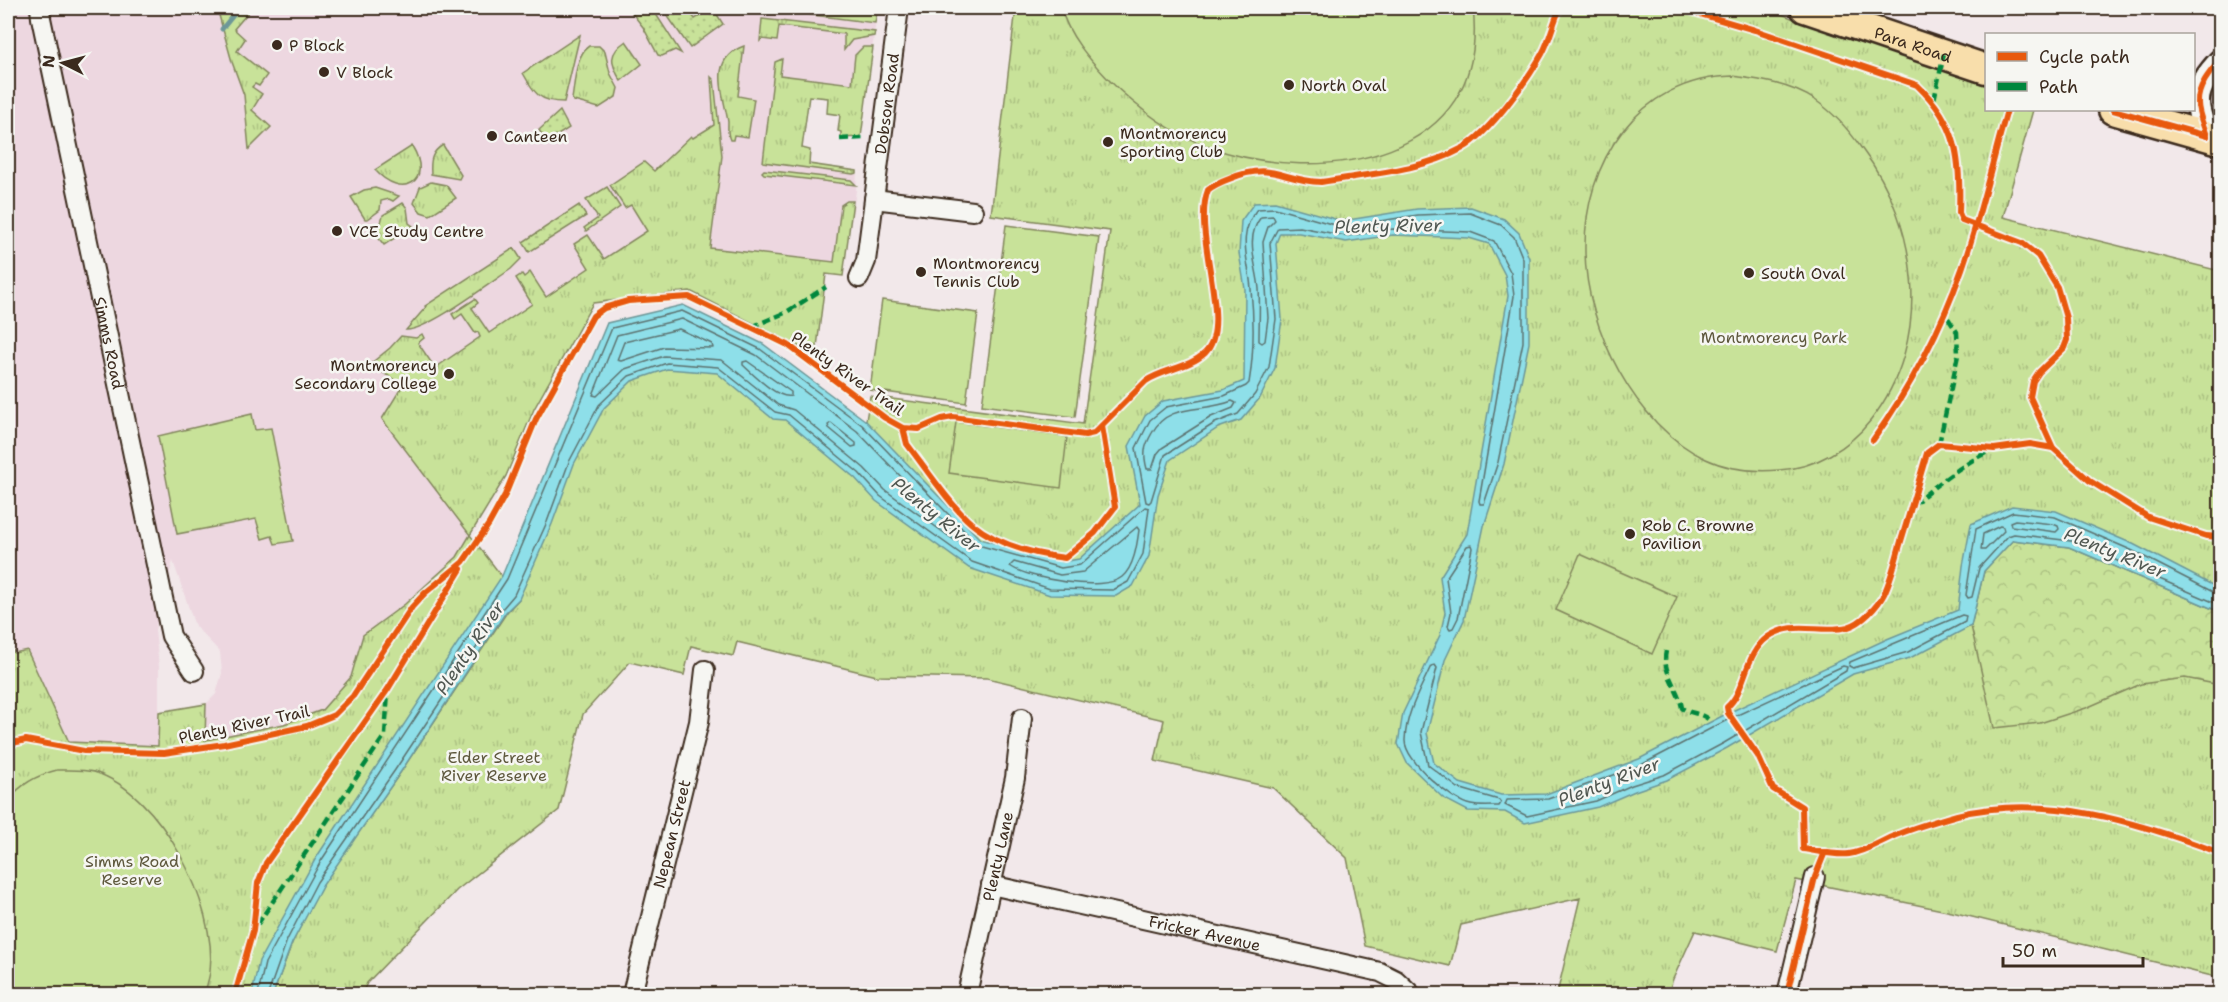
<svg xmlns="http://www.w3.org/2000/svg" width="2228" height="1002" font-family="'Shantell Sans',sans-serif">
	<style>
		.built { fill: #edd7e0 }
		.grass { fill: url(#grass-tufts); stroke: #82865c; stroke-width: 1.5 }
		.forest { fill: url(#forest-crowns); stroke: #82865c; stroke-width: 1.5 }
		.garden { fill: url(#garden-dots); stroke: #82865c; stroke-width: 1.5 }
		.pitch { fill: #c8e299; stroke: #82865c; stroke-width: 1.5 }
		.water { fill: #8edfe9; stroke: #6d9798; stroke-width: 1.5 }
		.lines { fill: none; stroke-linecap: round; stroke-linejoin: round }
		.shore { stroke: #5c726f; stroke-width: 1.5 }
		.stream { stroke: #6d9798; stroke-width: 5 }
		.minor-casing { stroke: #3b2a1e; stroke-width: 22 }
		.tertiary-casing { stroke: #3b2a1e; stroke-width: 27 }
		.primary-casing { stroke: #3b2a1e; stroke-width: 33 }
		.minor { stroke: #f6f6f2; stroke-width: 18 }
		.tertiary { stroke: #f6f6f2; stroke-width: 22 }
		.primary { stroke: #f8deab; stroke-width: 28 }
		.quiet { stroke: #00873e; stroke-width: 4.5; stroke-dasharray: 9 4.5; stroke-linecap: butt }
		.cycleway-casing { stroke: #f6f6f2; stroke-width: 10 }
		.cycleway { stroke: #e8590c; stroke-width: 6 }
		.poi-dot { fill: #3b2a1e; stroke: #f6f6f2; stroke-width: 2 }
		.labels { text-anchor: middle; stroke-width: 5; stroke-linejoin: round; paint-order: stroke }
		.street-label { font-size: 16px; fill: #3b2a1e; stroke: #f6f6f2 }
		.poi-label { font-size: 16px; fill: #3b2a1e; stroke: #f6f6f2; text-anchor: start }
		.park-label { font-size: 16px; fill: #5e583d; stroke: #f6f6f2 }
		.water-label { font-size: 18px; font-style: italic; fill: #505751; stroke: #f6f6f2 }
	</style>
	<defs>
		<pattern id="grass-tufts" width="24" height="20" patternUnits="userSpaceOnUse" patternTransform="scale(1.5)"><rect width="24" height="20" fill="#c8e299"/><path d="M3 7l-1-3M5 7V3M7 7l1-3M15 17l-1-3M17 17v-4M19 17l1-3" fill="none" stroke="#adc283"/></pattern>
		<pattern id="forest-crowns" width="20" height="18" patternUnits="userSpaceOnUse" patternTransform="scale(1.5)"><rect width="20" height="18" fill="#c8e299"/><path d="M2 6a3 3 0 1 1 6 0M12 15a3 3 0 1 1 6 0" fill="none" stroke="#adc283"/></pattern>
		<pattern id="garden-dots" width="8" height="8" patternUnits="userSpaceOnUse" patternTransform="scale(1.5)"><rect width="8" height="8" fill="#c8e299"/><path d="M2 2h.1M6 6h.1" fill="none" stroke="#adc283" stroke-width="1.8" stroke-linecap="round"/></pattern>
	</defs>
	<rect width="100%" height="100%" fill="#f2e8ea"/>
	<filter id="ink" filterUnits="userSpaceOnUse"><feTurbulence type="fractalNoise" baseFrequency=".0167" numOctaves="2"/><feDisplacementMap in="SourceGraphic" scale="12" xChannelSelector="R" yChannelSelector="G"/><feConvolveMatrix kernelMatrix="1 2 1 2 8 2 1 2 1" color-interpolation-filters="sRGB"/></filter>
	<g filter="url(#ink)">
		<polygon class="built" points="8,8 837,8 877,12 867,91 780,80 771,160 857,171 856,191 843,276 826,274 816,355 690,291 593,303 534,409 506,476 457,557 405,604 363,635 351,677 322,710 284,724 205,740 206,704 216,694 222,673 220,652 195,626 173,561 155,630 159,667 159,746 69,742 27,651 14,653 8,636"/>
		<g class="grass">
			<polygon points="217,8 252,8 234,29 245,39 237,51 267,75 259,86 255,84 252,87 262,94 252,110 271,127 249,149 244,95 232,62"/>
			<polygon points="787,8 837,8 877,12 875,23 790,12"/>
			<polygon points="1016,8 1766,8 1812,26 1986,85 1986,110 2033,110 2003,217 2220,271 2220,978 1952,912 1796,880 1777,951 1695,931 1673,979 1668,994 1557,994 1580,898 1461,925 1450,966 1365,946 1347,858 1273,788 1155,761 1164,720 987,678 877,676 737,642 733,656 691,646 684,675 630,662 583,714 559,810 457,890 367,983 362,994 273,994 292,943 322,885 400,773 507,612 519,599 510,588 324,868 262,994 8,994 8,636 14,653 27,650 69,742 158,746 159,712 206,704 205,740 284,724 322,710 351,677 363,635 405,604 457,557 470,535 382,419 403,385 377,369 373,373 368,368 369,365 390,348 401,336 416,338 422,334 424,338 418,343 435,368 480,337 478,332 475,333 462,314 455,319 452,314 475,299 478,303 472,308 489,333 532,304 516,278 522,274 524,277 530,272 546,297 589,268 574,244 588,235 604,259 647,231 631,205 625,208 610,185 644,162 654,171 691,136 693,138 714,125 711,77 714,80 722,156 710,248 834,262 841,205 847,201 853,201 843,276 826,274 816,355 690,291 593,303 534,409 506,476 470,535 510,587 585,413 687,341 861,451 870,396 1083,424 1110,231 991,215"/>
			<polygon points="762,19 875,32 874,36 852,40 844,50 844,34 779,26 777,41 762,39 760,41"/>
			<path d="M580,35L564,102C539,102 534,93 523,73Z"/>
			<path d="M626,41L642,64L621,81C610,63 608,53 626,41Z"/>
			<path d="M589,46H599L605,52L610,73L618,88L616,97L599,108L574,101L572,99C575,83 575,55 589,46Z"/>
			<path d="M744,46L738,96L754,99L748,137L734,135L733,140H730C727,134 728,127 728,122C724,95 707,59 744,46Z"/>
			<polygon points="863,47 873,47 861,137 841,138 841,132 838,131 840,115 827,113 828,98 809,96 802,148 810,150 809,164 857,171 857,173 853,174 763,162 775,62 782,59 780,75 852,84 855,55"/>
			<path d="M443,145L461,175L459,179L431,174C430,161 431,152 443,145Z"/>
			<path d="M412,146C434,182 402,200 375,170Z"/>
			<polygon points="764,170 851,180 856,185 764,174 762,172"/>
			<polygon points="431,182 446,185 456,198 430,215 421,212 414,203 420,187"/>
			<polygon points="607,187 620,207 586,231 584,228 598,218 586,200"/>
			<polygon points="375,188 399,196 393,201 389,199 381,201 380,210 368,219 365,219 351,197 364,190"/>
			<polygon points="403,203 407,208 409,223 413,226 384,245 370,227 380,226 383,215"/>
			<path d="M514,248L521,259L511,269C490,283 427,331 406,330L426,307L425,306Z"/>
		</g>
		<polygon class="forest" points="2013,540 2069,547 2220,612 2220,685 2185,678 2141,684 2086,708 2040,723 1994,728 1971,626 1984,571"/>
		<g class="garden">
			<polygon points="628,8 652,8 681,53 675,50 662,56 658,55 643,27"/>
			<polygon points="662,8 687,8 695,19 713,8 723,24 690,48"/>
			<polygon points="560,111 569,128 547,142 539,130"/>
			<polygon points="579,205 586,216 529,252 523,242"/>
		</g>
		<g class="pitch">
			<path d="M1061,8H1473C1491,161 1321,187 1209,147C1170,133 1137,108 1108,79C1089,59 1068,35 1061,8Z"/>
			<path d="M1733,76C1762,80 1790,84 1815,100C1834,113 1849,130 1862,149C1920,225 1933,341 1871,420C1849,448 1815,468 1779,470C1754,472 1729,470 1706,459C1635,426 1586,328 1585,252C1583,162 1638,78 1733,76Z"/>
			<polygon points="1006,225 1099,237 1075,417 982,405"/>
			<polygon points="882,300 978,313 966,403 870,390"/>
			<polygon points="252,414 255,430 271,428 293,541 275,544 272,536 262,539 256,519 177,534 158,436"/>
			<polygon points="956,422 1067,437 1061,488 949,473"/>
			<polygon points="1580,554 1677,597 1652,654 1556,610"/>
			<path d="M57,770C69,770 82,769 94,772C161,792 218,906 210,972C209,979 206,987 205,994H8V800C21,784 37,775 57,770Z"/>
		</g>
		<polygon class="water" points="1275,202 1342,221 1417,209 1471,207 1504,219 1519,233 1529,258 1529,343 1504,464 1484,526 1464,620 1445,660 1427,733 1434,763 1460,783 1501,795 1546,794 1639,759 1728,713 1887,639 1958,610 1963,566 1971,524 2012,506 2056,511 2133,544 2220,589 2220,612 2069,547 2013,540 1984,571 1971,626 1910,658 1853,674 1727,748 1667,780 1635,791 1598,807 1525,823 1505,812 1468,811 1443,798 1407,763 1398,744 1403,713 1440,635 1445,613 1440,577 1467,534 1508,296 1505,275 1489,244 1469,238 1393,235 1346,242 1299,233 1280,233 1276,243 1282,319 1275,368 1260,398 1241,420 1218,428 1170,460 1158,495 1149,556 1133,586 1116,596 1050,595 969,568 876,501 855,478 785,420 773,419 717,373 667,369 632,381 604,408 574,464 552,524 519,599 506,612 400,773 323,885 292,943 273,994 252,994 259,961 316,858 502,576 607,323 683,305 763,344 866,421 980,539 1062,562 1079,559 1140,504 1129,446 1145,416 1163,401 1223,390 1244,381 1245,289 1239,253 1241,221 1254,203"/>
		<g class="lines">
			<g class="shore">
				<path d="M1275,208L1342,227L1418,215L1470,213L1501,225L1514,237L1523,259V342L1498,462L1484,504H1480L1479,501L1514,296L1511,273L1494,241L1470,232L1393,229L1346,236L1300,227L1278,228L1270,243L1276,319L1269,367L1255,394L1238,414L1215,423L1165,455L1151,501L1149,503L1146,502L1136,448L1150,420L1166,407L1224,396L1246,386L1249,383C1254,353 1254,319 1251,289C1249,260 1236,236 1257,209Z"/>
				<path d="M1273,216L1275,220L1268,227L1263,242L1268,318L1265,341L1262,343L1259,341C1259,324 1260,306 1259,289C1257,265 1244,238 1261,217Z"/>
				<polygon points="682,319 756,355 857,431 958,536 958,540 954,540 885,490 864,468 794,410 778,405 722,360 664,356 625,369 597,396 593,395 617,335"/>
				<polygon points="679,329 712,344 713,348 664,347 621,361 617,360 624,342"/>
				<path d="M747,361L791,392V396C777,399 754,375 743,365V362Z"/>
				<path d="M1232,401L1236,403L1233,408L1211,417L1162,448L1157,454L1152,469H1147C1143,454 1144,447 1152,433C1168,402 1203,413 1232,401Z"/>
				<polygon points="831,423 856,443 856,446 852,447 829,428 828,425"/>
				<polygon points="2015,520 2053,524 2058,526 2059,529 2056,532 2011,526 2010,522"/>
				<polygon points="2000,526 2003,527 2004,531 1985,550 1981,550 1983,534"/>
				<path d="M1137,527L1139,530C1137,545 1134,567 1122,577C1104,592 1028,579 1010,566L1014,562L1060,575L1083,572Z"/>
				<polygon points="1471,545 1472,548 1458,618 1453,628 1450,629 1448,626 1451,613 1446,578 1467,546"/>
				<polyline points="2220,594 2215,593 2131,550 2055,517 2013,512 1976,529 1966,595 1968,598 1972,597 1979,568 2008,536 2014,534 2071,541 2220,605"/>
				<polygon points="1962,615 1966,616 1965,622 1908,652 1853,668 1849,666 1850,662"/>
				<path d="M1435,665L1437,668L1421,732L1428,765L1458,788L1499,800L1501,803L1499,806C1490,806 1480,807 1471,805C1452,802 1404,760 1405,740C1406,713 1420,690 1431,666Z"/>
				<polygon points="1843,666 1847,667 1846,671 1724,743 1664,775 1632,785 1596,801 1527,816 1505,805 1507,800 1548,799 1641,765 1731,718"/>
				<polyline points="258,994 265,963 321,861 507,579 612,328 682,311 760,349 862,425 978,545 1061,568 1080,565 1145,507 1149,508 1143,554 1128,582 1113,590 1050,589 972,562 880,496 859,473 789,415 775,412 718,367 667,363 629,376 599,405 569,462 547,522 514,595 502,609 395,770 317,882 287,940 268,994"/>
			</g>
			<polyline class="stream" points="222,29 239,8"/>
			<g class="minor-casing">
				<g id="minor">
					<path id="s1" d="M40,8L41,18L171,636L194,671"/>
					<polyline points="874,199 973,211"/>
					<path id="s2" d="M859,278L866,261L899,8"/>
					<path id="s3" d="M991,885L1380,972L1396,980L1411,994"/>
					<path id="s4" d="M632,994L699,722L705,670"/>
					<path id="s5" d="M967,994L1015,778L1022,718"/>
					<polyline points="1787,994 1815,877"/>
				</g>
			</g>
			<g class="tertiary-casing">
				<path id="tertiary" d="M2207,136C2204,126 2198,114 2198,103C2197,88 2210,71 2220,61"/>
			</g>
			<g class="primary-casing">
				<g id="primary">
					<path id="s6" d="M1805,8L1986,69"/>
					<polyline points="2113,110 2220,140"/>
				</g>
			</g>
			<use href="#minor" class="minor"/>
			<use href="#tertiary" class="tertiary"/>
			<use href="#primary" class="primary"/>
			<g class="quiet">
				<polyline points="1934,100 1944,54"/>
				<polyline points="840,139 863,138"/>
				<polyline points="751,327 785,313 826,287"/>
				<polyline points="1939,444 1958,355 1957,332 1944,312"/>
				<path d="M1913,505C1938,483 1962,465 1991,450"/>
				<path d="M1666,651C1661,671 1679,689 1682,708C1690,714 1699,712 1708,719"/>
				<polyline points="257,925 385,735 388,692"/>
			</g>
			<g class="cycleway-casing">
				<g id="cycleway">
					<path d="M1680,8L1755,30L1917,85C1958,124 1961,159 1959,213L1962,220L2022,243L2038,256L2057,287L2066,318L2067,340L2064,348L2039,372L2033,381L2030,397L2053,448L2090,481L2148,517L2206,536L2220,537"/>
					<polyline points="2113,110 2207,136"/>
					<path d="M2207,136C2204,126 2198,114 2198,103C2197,88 2210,71 2220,61"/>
					<path d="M903,428L907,444C924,466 950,505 971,523C996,544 1033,554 1065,558L1095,533L1115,507L1102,426"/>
					<path d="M1873,440C1910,388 1941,329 1962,269C1980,217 1992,163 2007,110"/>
					<path d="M2053,448L2030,444L1994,449L1939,444L1927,453C1918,483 1910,512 1901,541C1896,559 1892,577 1884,594C1878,606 1862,623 1848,627C1820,634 1794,619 1768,637C1744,654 1746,691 1727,707L1728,713L1758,756L1773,789L1802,807L1803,849C1818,851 1835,856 1849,854C1865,852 1881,841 1896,835C1915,827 1936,821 1957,815C2046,793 2138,822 2220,853"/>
					<path d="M8,744L26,740L84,751L164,753L224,744L307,726L334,715L353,696L412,607L425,593L463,562L489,524L505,495L536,419L593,316L604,308L628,301L689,297L788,345L885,418L903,428L919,429L942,419L953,417L1085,435L1094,433L1146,381C1164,369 1189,368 1205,353C1234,325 1191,233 1208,190C1214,185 1221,182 1229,179C1272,161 1280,180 1321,182C1367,174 1421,171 1463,148C1489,133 1527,81 1542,54C1550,40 1553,23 1560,8"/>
					<polyline points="235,994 253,931 258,883 266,863 388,689 461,569"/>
					<polyline points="1787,994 1815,877 1825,852"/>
				</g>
			</g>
			<use href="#cycleway" class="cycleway"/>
		</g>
	</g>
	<g class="poi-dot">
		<circle cx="277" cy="45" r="6"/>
		<circle cx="324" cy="72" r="6"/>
		<circle cx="1289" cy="85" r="6"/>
		<circle cx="492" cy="136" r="6"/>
		<circle cx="1108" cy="142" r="6"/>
		<circle cx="337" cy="231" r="6"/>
		<circle cx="921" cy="272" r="6"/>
		<circle cx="1749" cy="273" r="6"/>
		<circle cx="449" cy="374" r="6"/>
		<circle cx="1630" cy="534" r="6"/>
	</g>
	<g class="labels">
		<g class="street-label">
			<text dy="6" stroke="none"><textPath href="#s6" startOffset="114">Para Road</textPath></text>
			<text dy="6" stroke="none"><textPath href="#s2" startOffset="177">Dobson Road</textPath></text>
			<text dy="6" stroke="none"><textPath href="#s1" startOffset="342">Simms Road</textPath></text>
			<text transform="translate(848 373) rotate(35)" y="6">Plenty River Trail</text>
			<text transform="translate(244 724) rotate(-12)" y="6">Plenty River Trail</text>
			<text dy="6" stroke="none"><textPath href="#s4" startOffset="165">Nepean Street</textPath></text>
			<text dy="6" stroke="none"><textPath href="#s5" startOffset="141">Plenty Lane</textPath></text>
			<text dy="6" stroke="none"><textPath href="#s3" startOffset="219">Fricker Avenue</textPath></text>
		</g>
		<g class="poi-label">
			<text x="289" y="51">P Block</text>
			<text x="336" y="78">V Block</text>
			<text x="1301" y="91">North Oval</text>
			<text x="1120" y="139">Montmorency<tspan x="1120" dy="18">Sporting Club</tspan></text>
			<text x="504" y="142">Canteen</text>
			<text x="349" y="237">VCE Study Centre</text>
			<text x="933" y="269">Montmorency<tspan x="933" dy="18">Tennis Club</tspan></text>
			<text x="1761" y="279">South Oval</text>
			<text x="437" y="371" text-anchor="end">Montmorency<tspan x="437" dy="18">Secondary College</tspan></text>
			<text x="1642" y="531">Rob C. Browne<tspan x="1642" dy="18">Pavilion</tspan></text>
		</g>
		<g class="park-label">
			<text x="1774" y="343">Montmorency Park</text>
			<text x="494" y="763">Elder Street<tspan x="494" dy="18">River Reserve</tspan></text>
			<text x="132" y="867">Simms Road<tspan x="132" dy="18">Reserve</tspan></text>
		</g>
		<g class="water-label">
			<text transform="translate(1388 226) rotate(-1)" y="6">Plenty River</text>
			<text transform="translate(936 515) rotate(39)" y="6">Plenty River</text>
			<text transform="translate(2115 553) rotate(22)" y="6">Plenty River</text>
			<text transform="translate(470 648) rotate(-56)" y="6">Plenty River</text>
			<text transform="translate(1609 782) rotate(-21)" y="6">Plenty River</text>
		</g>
	</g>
	<rect width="2228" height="1002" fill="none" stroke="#f6f6f2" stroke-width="30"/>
	<rect x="15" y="15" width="2198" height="972" fill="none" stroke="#3b2a1e" stroke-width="2" filter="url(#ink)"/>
	<rect x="1985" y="33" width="210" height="78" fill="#f6f6f2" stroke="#aba49d" stroke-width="1.5"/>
	<rect x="1997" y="52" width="30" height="9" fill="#e8590c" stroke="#aba49d" stroke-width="1.5"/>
	<text x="2039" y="63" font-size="18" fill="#3b2a1e">Cycle path</text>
	<rect x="1997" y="82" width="30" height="9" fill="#00873e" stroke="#aba49d" stroke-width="1.5"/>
	<text x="2039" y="93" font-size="18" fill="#3b2a1e">Path</text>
	<g transform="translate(63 63) rotate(276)" stroke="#f6f6f2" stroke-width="4.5" paint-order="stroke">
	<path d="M0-4.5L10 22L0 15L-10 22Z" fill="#3b2a1e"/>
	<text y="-9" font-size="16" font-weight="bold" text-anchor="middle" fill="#3b2a1e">N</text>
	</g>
	<path d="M2003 957v9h140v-9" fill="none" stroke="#3b2a1e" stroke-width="3"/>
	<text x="2012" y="957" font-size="18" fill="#3b2a1e" stroke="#f6f6f2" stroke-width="4.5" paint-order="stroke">50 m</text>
</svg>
